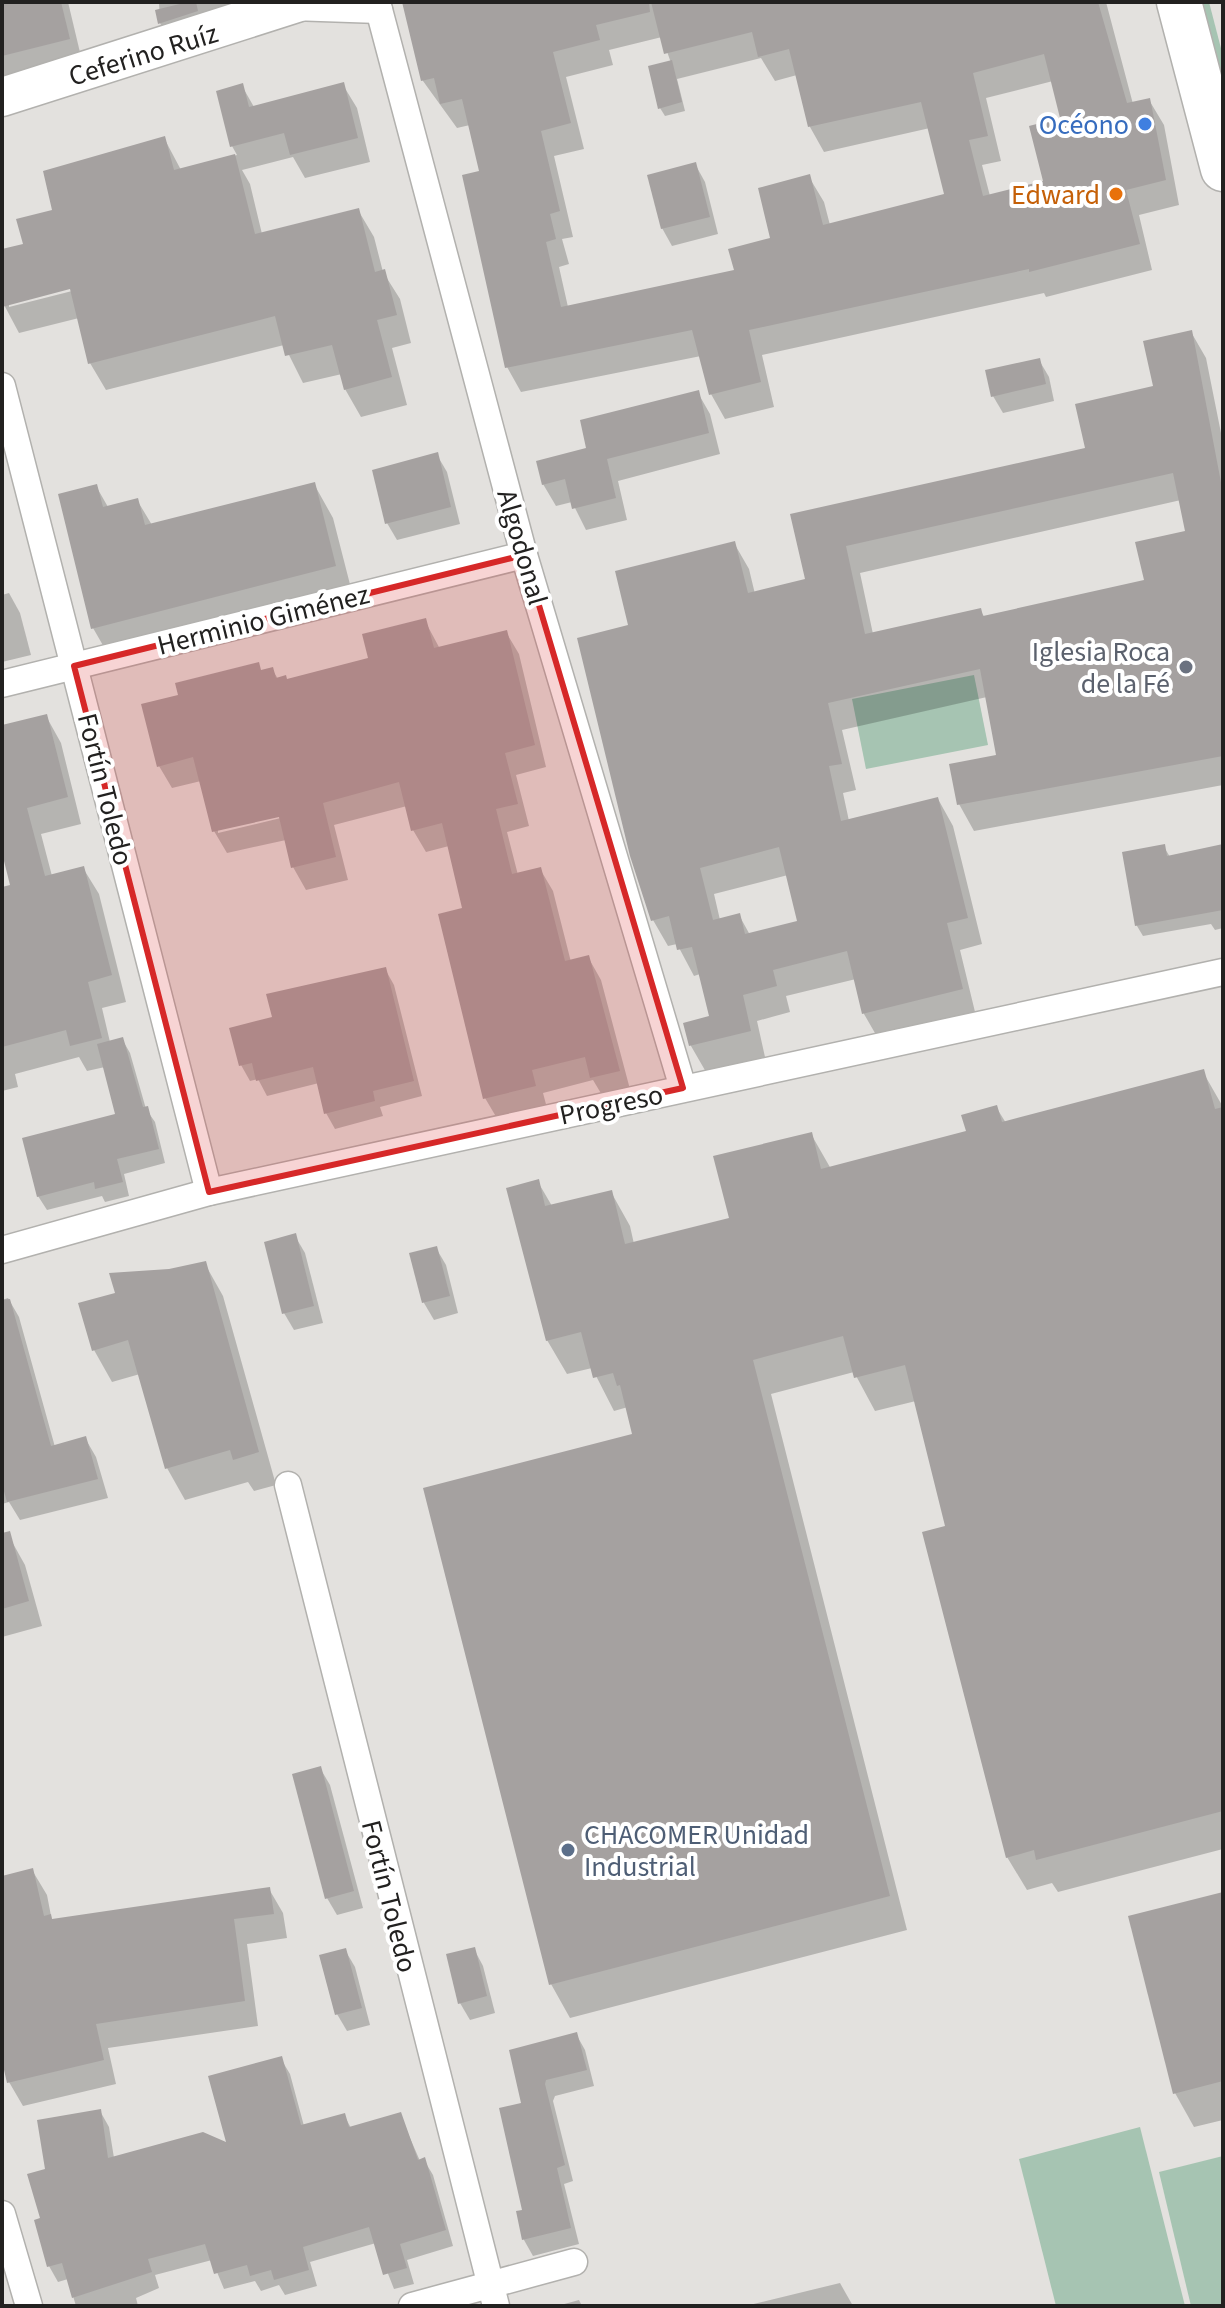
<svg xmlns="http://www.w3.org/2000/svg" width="1225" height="2308" font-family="'Source Sans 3',sans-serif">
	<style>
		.green { fill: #a6c4b2 }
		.shadow { fill: #0003; fill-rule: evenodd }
		.building { fill: #a5a1a0; fill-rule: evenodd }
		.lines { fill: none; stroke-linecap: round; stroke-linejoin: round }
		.street-casing { stroke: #b2b1ae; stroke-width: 29 }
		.secondary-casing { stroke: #b2b1ae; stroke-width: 41 }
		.highway-casing { stroke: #b2b1ae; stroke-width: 47 }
		.street { stroke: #fff; stroke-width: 26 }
		.secondary { stroke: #fff; stroke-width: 38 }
		.highway { stroke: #fff; stroke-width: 44 }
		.marked { fill: #d62828; fill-opacity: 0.2; stroke: #d62828; stroke-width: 6; stroke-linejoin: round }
		.shop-dot { fill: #3f7fe0; stroke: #fff; stroke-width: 3 }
		.food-dot { fill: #e8710a; stroke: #fff; stroke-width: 3 }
		.worship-dot { fill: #6b7280; stroke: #fff; stroke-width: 3 }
		.service-dot { fill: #5c6f8a; stroke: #fff; stroke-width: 3 }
		.labels { text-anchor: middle; stroke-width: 8; stroke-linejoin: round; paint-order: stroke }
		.street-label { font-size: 28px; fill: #222120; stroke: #fff }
		.shop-label { font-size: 28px; fill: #366cbe; stroke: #fff; text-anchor: end }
		.food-label { font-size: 28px; fill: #c56008; stroke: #fff; text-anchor: end }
		.worship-label { font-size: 28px; fill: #5b616d; stroke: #fff; text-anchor: end }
		.service-label { font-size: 28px; fill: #4e5e75; stroke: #fff; text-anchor: start }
	</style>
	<rect width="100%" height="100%" fill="#e3e1de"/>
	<g class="green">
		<polygon points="1199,2 1209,2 1223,56 1223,100"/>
		<polygon points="974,675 988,745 866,769 852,699"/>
		<polygon points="1140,2127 1185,2306 1056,2306 1019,2159"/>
		<polygon points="1223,2156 1223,2306 1191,2306 1159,2172"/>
	</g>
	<g class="shadow">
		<polygon points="2,2 68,2 83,65 2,85"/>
		<polygon points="159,2 243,2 179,56 160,23"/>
		<path d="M404,2H1106L1133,104L1149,100L1164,125L1179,205L1139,215L1152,270L1046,297L1044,293L762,355L774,407L725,419L711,394L701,356L521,392L507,367L482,172L470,125L457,128L423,81ZM662,37L671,63L660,108L665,116L685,111L677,79L761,58L775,81L797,75L810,127L824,152L930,128L946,195L830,225L824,202L809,177L773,240L736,272L568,307L559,267L569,264L562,239L573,237L554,156L584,149L566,77L613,65L609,50ZM1053,81L1062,119L1046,182L990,196L982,165L1001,161L986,98Z"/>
		<path d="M343,85L357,108L370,162L305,178L293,157L242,170L250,184L262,234L358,210L374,237L383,272L400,299L411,343L392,348L407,405L361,417L345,389L342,374L303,383L284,345L106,390L90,363L79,318L19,333L2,301V251L25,245L54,211L164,138L181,170L237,155L232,146L242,86L254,107ZM79,285L80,289L9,307V303Z"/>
		<polygon points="695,164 705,182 718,234 672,246 662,228"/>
		<path d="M1191,332L1206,358L1223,443V785L974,831L959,804L998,757L987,697L842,730L856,790L843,793L849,821L938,799L953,826L982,944L960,950L976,1016L879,1040L864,1014L856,979L786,996L790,1012L757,1021L765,1057L706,1072L691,1046L686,1024L711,1018L700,974L694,976L677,944L668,946L653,920L631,627L734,543L749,569L755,594L807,581L792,516L1087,450L1155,388ZM1181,500L1188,532L1146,581L985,618L980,610L873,634L860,573ZM788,875L800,923L750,935L739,915L720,920L714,894Z"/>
		<polygon points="1039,360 1049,377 1054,401 1003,413 993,396"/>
		<polygon points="698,393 710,414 720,454 618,481 627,520 586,530 572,502 556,506 543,484 589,449"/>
		<polygon points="437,455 447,472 460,524 397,540 387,523"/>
		<polygon points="314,484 333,518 354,600 112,661 93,628 96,486 108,507 137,500 152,525"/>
		<polygon points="9,593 20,613 31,655 2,662 2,595"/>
		<path d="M425,621L440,649L506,632L519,654L546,767L516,775L529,826L507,832L518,875L540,869L553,891L571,962L588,957L601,980L631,1093L605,1100L593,1080L543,1093L547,1108L498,1120L485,1098L465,909L449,846L426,852L413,830L407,806L334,825L348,880L306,890L293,867L286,840L227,853L214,831L201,781L172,788L159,766L262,672L272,669L278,679L287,681L371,660ZM288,813L289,816L218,833V828Z"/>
		<polygon points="46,716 61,743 81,824 41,834 52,876 83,868 99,894 126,1002 102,1008 110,1042 122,1039 130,1053 146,1109 155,1122 165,1163 124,1174 129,1196 105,1202 102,1196 47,1210 38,1196 117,1115 105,1067 87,1071 79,1057 15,1074 18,1087 2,1091 2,889 13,886 2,849 2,728"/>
		<polygon points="1223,846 1223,928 1215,930 1211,924 1143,936 1137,926 1124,854 1164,847 1170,857"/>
		<polygon points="385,969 394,985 422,1096 380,1107 383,1116 335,1129 326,1113 319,1083 267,1096 258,1079 250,1081 241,1065"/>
		<polygon points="1203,1072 1223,1107 1223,1849 1058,1892 1052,1883 1027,1890 1007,1857 948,1527 916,1401 875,1411 854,1372 771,1394 907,1930 570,2018 551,1984 635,1435 628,1407 614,1411 592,1368 567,1374 547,1340 538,1182 552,1206 611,1192 630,1226 634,1244 731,1219 811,1134 831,1169 968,1133 996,1107 1006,1123"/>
		<polygon points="295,1236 305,1253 323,1323 294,1330 284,1313"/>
		<polygon points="436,1248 446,1265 458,1313 434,1320 424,1303 412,1255"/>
		<polygon points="205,1264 223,1296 276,1485 254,1491 248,1482 185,1500 167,1468 140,1374 112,1382 94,1350 169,1271"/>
		<polygon points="8,1298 19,1317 55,1447 85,1438 96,1457 108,1498 20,1520 9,1502 2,1504 2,1300"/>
		<polygon points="11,1540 25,1565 42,1626 2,1637 2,1543"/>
		<polygon points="320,1768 330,1785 363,1908 337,1915 327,1898"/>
		<polygon points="32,1870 47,1895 52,1921 269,1889 283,1913 287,1938 247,1944 258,2026 108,2048 116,2084 23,2106 9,2082 2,2052 2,1871 4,1877"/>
		<polygon points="1223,1894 1223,2120 1194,2127 1175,2093"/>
		<polygon points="474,1949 483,1966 495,2013 470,2020 460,2003"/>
		<polygon points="345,1950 355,1967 370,2025 347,2031 337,2014"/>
		<polygon points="576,2034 585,2050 594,2086 555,2096 553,2101 573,2181 564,2184 579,2244 533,2256 524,2240 518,2213 524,2211 524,2104"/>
		<polygon points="281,2059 290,2074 304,2126 344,2115 351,2128 400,2115 420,2161 424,2160 433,2175 453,2246 407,2260 414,2284 394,2289 376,2243 310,2262 317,2286 285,2295 279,2285 261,2291 255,2281 224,2289 212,2260 155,2275 159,2288 136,2298 138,2306 76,2306 68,2279 58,2282 49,2266 43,2220 48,2170 100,2111 109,2127 114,2158 229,2146"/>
		<polygon points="840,2283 853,2306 745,2306"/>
		<polygon points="579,2300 582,2306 557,2306"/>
	</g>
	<g class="building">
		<polygon points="2,2 61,2 70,39 2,56"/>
		<polygon points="188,2 196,2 198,11 158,24 155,10"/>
		<path d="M402,2H649L650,12L596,25L600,40L553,52L571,123L541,131L560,211L550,214L556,239L546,242L561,307L734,270L728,249L770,238L758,188L810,174L823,225L944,194L921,102L808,127L789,49L758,57L752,32L664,54L651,2H1098L1127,103L1150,98L1166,180L1126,190L1140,244L1029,272V269L749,330L761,382L709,395L692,330L505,368L462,175L479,171L462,99L440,104L434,78L421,81ZM1044,54L1060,118L1029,126L1043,181L983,196L969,140L988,136L973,73Z"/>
		<polygon points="672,60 682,102 658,109 648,66"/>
		<polygon points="344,82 358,138 290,155 284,133 230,147 216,91 243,83 249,107"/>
		<polygon points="165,136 174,170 235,154 255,234 359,208 375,272 385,269 397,315 377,320 392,377 344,390 332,345 285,356 275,316 88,364 70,289 2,307 2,249 23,244 16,219 52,210 43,171"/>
		<polygon points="696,162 710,217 661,229 647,175"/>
		<path d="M1192,330L1223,493V756L957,805L949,764L996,755L980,669L828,703L842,764L829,766L841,821L938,797L968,918L947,923L963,989L862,1014L847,951L773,970L777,986L743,995L751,1031L689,1046L683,1023L709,1016L692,947L677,950L669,916L651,921L630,856L577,638L628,625L615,571L735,541L748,593L805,579L790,514L1085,448L1075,404L1153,386L1143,341ZM1173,473L1185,531L1135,542L1144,580L983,616L981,608L865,634L846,546ZM779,847L797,921L745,934L740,913L713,920L700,868Z"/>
		<polygon points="1040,358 1046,384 991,397 985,370"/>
		<polygon points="699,390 709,433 607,459 616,498 572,509 565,479 542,485 536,461 586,448 580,420"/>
		<polygon points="438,452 451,507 385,524 372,470"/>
		<polygon points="315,482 336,566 91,629 58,494 97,484 103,507 138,498 145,525"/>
		<polygon points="426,618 434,648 507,630 535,745 505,753 518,804 496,809 512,874 541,867 565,961 589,955 620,1071 590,1078 585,1057 532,1070 536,1086 483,1099 438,914 462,908 442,823 411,831 399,782 323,803 336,857 291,868 279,817 212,832 193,757 157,767 141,704 178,695 175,683 259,662 261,670 273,667 276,678 286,675 287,679 368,658 362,634"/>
		<polygon points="47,714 68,797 27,808 45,876 84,866 112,975 88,982 102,1038 70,1046 66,1030 2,1047 2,887 10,885 2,853 2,725"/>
		<polygon points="1165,844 1167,856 1223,844 1223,910 1135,926 1122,852"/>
		<polygon points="386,967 414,1081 373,1091 375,1101 324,1114 313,1067 256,1081 252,1063 239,1066 229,1028 272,1017 266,994"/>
		<polygon points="123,1037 143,1107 148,1106 159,1149 117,1159 123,1182 95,1189 94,1182 37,1197 22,1138 115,1114 97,1044"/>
		<polygon points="1204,1069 1215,1109 1223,1107 1223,1811 1036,1860 1034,1850 1006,1858 922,1532 945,1526 905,1365 854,1378 843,1336 753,1360 890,1896 549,1985 423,1488 632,1434 620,1385 617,1386 613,1373 593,1378 581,1332 546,1341 506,1188 539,1179 545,1206 612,1190 625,1244 729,1218 713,1156 812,1132 821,1169 966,1131 961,1115 997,1105 1002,1122"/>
		<polygon points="296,1233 314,1306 282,1314 264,1242"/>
		<polygon points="437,1246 450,1296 422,1303 409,1253"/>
		<polygon points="206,1261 259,1452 233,1460 230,1450 165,1469 128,1340 92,1351 78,1303 115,1293 109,1273 169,1269"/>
		<polygon points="10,1299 51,1446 86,1436 98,1479 7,1502 2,1484 2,1300"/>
		<polygon points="10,1531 29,1601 2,1609 2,1533"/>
		<polygon points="321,1766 354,1891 325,1899 292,1774"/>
		<polygon points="33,1868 44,1916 51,1914 52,1919 270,1887 274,1914 234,1919 245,2001 96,2024 104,2060 7,2083 2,2061 2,1876"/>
		<polygon points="1223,1892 1223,2081 1173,2094 1128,1916"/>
		<polygon points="475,1947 487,1996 458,2004 446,1954"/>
		<polygon points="346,1948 362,2008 335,2015 319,1955"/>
		<polygon points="577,2032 587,2070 546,2080 545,2084 565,2165 557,2168 571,2228 522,2240 516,2211 522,2210 499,2108 521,2103 509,2050"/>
		<polygon points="282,2056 301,2125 345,2113 349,2127 401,2112 418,2160 425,2157 446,2230 400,2244 407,2268 383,2275 369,2227 303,2247 309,2270 274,2280 271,2270 250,2276 247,2265 214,2274 205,2244 148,2259 152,2272 72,2298 62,2263 47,2267 34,2220 40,2218 27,2174 45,2169 37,2120 101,2109 108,2158 203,2132 226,2142 208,2076"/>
	</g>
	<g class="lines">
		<g class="street-casing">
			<g id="street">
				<polyline points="377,2 524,555 683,1088"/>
				<polyline points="292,7 379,10"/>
				<polyline points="2,386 209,1192"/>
				<polyline points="2,684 524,555"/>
				<polyline points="2,1250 209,1192 1223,972"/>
				<polyline points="288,1485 496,2306"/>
				<polyline points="2,2214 29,2306"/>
				<polyline points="412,2306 574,2262"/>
			</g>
		</g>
		<g class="secondary-casing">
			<polyline id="secondary" points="2,97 300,2"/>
		</g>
		<g class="highway-casing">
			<polyline id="highway" points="1179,2 1223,169"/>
		</g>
		<use href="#street" class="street"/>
		<use href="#secondary" class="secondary"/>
		<use href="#highway" class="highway"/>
	</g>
	<path class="marked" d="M524,555L683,1088L209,1192L74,666Z"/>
	<circle class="shop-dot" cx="1145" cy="124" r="8"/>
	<circle class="food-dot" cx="1116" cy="194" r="8"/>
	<circle class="worship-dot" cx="1186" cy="667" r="8"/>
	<circle class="service-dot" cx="568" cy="1850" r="8"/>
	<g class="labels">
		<g class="street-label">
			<text transform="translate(143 54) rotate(-17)" y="10">Ceferino Ruíz</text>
			<text transform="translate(523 547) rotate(74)" y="10">Algodonal</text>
			<text transform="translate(263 619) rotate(-14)" y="10">Herminio Giménez</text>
			<text transform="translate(106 789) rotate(76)" y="10">Fortín Toledo</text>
			<text transform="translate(611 1104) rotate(-12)" y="10">Progreso</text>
			<text transform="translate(390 1896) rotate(76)" y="10">Fortín Toledo</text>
		</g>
		<g class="shop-label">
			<text x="1129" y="134">Océono</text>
		</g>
		<g class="food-label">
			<text x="1100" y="204">Edward</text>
		</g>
		<g class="worship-label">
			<text x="1170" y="661">Iglesia Roca<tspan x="1170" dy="32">de la Fé</tspan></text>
		</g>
		<g class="service-label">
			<text x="584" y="1844">CHACOMER Unidad<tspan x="584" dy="32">Industrial</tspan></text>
		</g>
	</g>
	<rect width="1225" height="2308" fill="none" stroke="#222120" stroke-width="8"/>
</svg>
